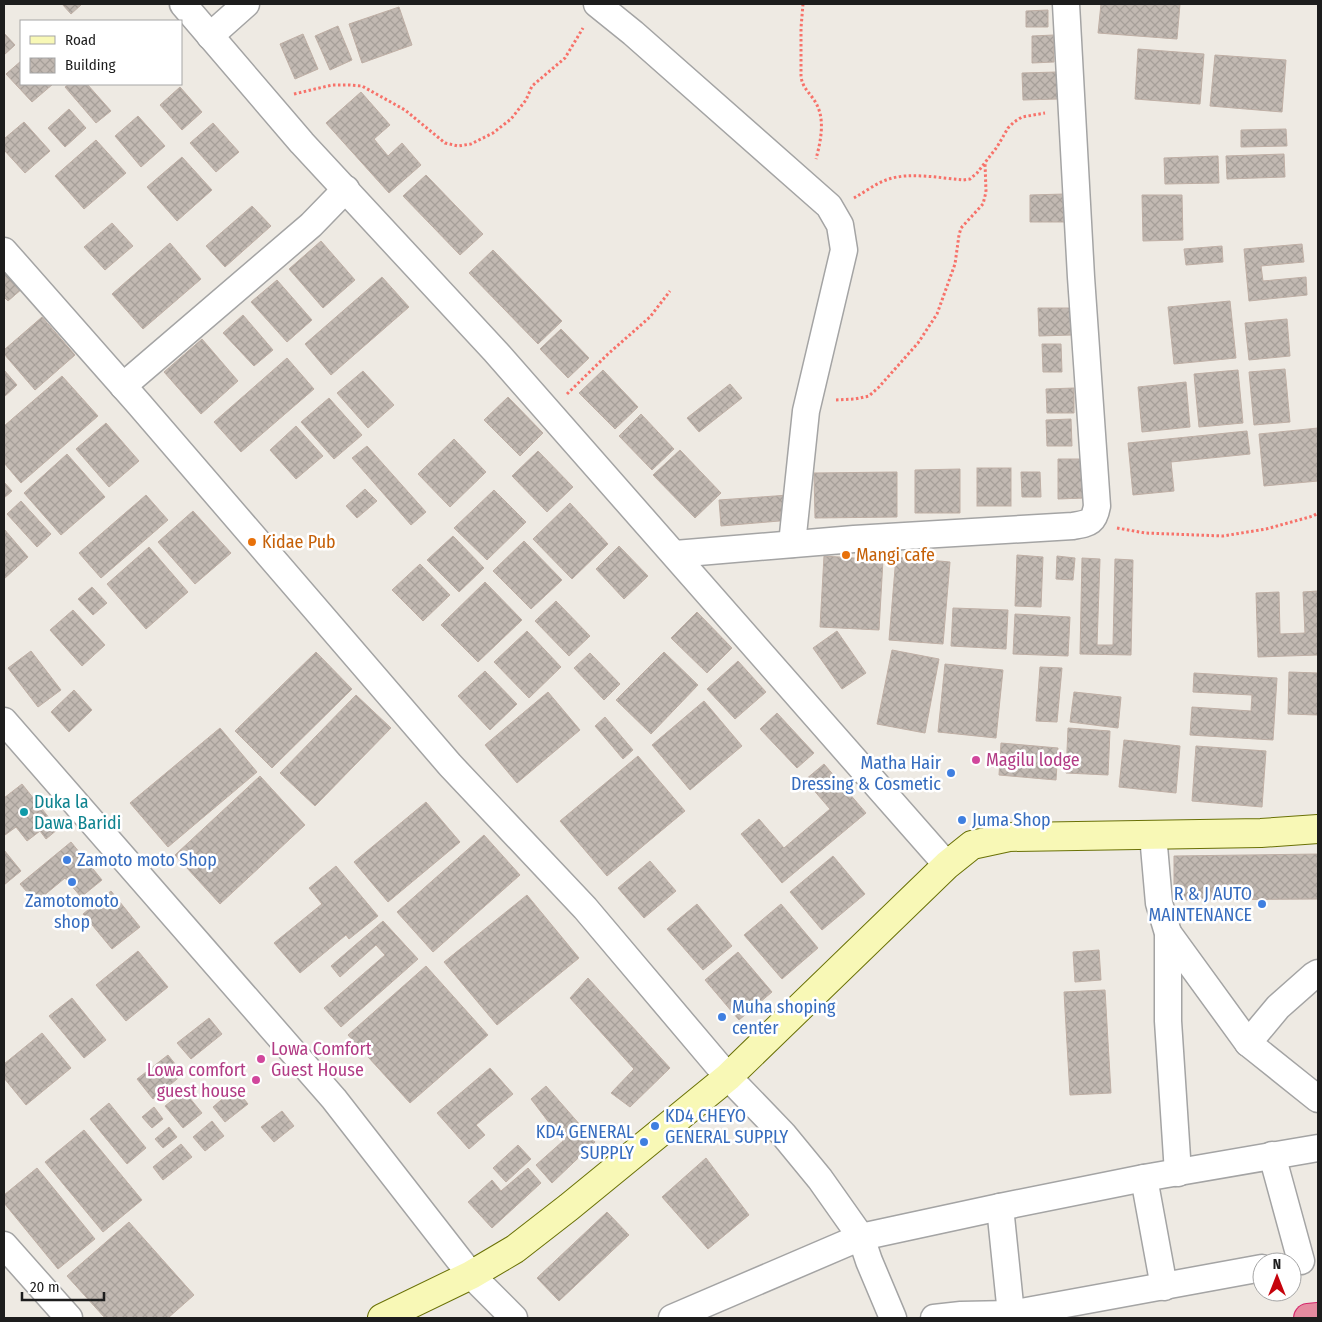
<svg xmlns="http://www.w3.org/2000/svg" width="1322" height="1322" font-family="'Fira Sans Condensed',sans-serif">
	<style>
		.building { fill: url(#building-cross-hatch); stroke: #bfafa5 }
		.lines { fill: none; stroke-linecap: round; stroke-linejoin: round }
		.street-casing { stroke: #a4a4a4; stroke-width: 29 }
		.secondary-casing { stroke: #6a7106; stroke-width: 30 }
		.highway-casing { stroke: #d5266a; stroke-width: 30 }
		.path { stroke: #f7726a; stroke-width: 3; stroke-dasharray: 2.5 2.5; stroke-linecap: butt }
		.street { stroke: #fff; stroke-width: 26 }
		.secondary { stroke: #f8f8b6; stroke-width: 28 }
		.highway { stroke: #e58ba0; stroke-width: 28 }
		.food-dot { fill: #e8710a; stroke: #fff; stroke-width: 2 }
		.hotel-dot { fill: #d1479c; stroke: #fff; stroke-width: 2 }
		.shop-dot { fill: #3f7fe0; stroke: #fff; stroke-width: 2 }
		.culture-dot { fill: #0f9aa8; stroke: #fff; stroke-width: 2 }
		.labels { text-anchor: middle; stroke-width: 5; stroke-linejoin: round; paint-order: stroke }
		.food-label { font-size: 18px; fill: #c56008; stroke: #fff; text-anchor: start }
		.hotel-label { font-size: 18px; fill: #b23c85; stroke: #fff; text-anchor: start }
		.shop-label { font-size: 18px; fill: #366cbe; stroke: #fff; text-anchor: start }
		.culture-label { font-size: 18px; fill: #0d838f; stroke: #fff; text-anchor: start }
	</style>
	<defs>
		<pattern id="building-cross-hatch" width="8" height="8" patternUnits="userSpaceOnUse" patternTransform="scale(1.25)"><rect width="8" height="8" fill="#c2b9b2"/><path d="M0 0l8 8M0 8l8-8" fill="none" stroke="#a69f99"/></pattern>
	</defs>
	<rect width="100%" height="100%" fill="#eeeae3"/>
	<g class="building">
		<polygon points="62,4 82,4 71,14"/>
		<polygon points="1101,4 1180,4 1177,39 1098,33"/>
		<polygon points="399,7 412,45 362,63 349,24"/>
		<polygon points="1048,10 1048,27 1026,27 1026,11"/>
		<polygon points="338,26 352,60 330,70 315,36"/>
		<polygon points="4,33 15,45 4,55"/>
		<polygon points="303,34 318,69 295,79 280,44"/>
		<polygon points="1054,35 1054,62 1032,63 1032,36"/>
		<polygon points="1138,49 1204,54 1200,104 1135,99"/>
		<polygon points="1215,55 1286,60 1282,112 1210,106"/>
		<polygon points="21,61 21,84 53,84 32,102 6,74"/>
		<polygon points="1057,72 1058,99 1023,100 1022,73"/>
		<polygon points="69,84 87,84 111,111 96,123 65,87"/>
		<polygon points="180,87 202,112 182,130 160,105"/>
		<polygon points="361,92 390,125 374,139 388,156 402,143 421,165 389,193 326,123"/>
		<polygon points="69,109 86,128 65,147 48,128"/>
		<polygon points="138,116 165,146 141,167 115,136"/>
		<polygon points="24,122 50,151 25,173 4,150 4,139"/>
		<polygon points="213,123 239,152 216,172 190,143"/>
		<polygon points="1286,129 1287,146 1241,147 1241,130"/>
		<polygon points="96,140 126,173 84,209 55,176"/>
		<polygon points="1284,154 1285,177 1227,179 1226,156"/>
		<polygon points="1218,156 1219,183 1165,184 1164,158"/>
		<polygon points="182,157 212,190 177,221 147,187"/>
		<polygon points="426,175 483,234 460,255 403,196"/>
		<polygon points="1064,194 1065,222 1030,222 1030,195"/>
		<polygon points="1142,195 1182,195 1183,240 1143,241"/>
		<polygon points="252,206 271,226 225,267 206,246"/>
		<polygon points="112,223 133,246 105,270 84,247"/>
		<polygon points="321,241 355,280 323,308 289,269"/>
		<polygon points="170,243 201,279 143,329 112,294"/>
		<polygon points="1302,244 1304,262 1261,266 1263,281 1306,277 1307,295 1249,301 1244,249"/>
		<polygon points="1222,246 1223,262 1186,265 1184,249"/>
		<polygon points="493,250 562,321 538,344 469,273"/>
		<polygon points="4,266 23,288 8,301 4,297"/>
		<polygon points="382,277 409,307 331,375 305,344"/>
		<polygon points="277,280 312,320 287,342 251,302"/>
		<polygon points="1230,301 1236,358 1174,364 1168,307"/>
		<polygon points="1038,308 1072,308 1072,335 1039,336"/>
		<polygon points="243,315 273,350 254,366 223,333"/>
		<polygon points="42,317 75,355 35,390 4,354 4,350"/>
		<polygon points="1287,319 1290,356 1249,360 1245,323"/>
		<polygon points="561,329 589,358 568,378 540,349"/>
		<polygon points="202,339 238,381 201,414 164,372"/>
		<polygon points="1042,344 1061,344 1062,372 1043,372"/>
		<polygon points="287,358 314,389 241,452 214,422"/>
		<polygon points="1285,369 1290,422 1254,425 1249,372"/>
		<polygon points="4,370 17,385 4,397"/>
		<polygon points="603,370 638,407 615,429 579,393"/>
		<polygon points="1238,370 1243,423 1199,427 1194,374"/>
		<polygon points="363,371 394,405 368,428 337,393"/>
		<polygon points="62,376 98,416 21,483 4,463 4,426"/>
		<polygon points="1186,382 1190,427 1142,432 1138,387"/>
		<polygon points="730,384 742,398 699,432 687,418"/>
		<polygon points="1074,388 1074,413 1047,413 1046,389"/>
		<polygon points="508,397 543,433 520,456 484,420"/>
		<polygon points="329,398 362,435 334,459 301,422"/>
		<polygon points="641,414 674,449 652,470 619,436"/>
		<polygon points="1071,419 1072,446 1047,446 1046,420"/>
		<polygon points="106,423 139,461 109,487 76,449"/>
		<polygon points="296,426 323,456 296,479 270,450"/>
		<polygon points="1318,428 1318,481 1264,486 1259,434"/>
		<polygon points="1247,431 1250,454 1171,462 1174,491 1133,495 1128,443"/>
		<polygon points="454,439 486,472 450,507 418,474"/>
		<polygon points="367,446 426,512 411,525 352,458"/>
		<polygon points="680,450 721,493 695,518 653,475"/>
		<polygon points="538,451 573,487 547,512 512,476"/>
		<polygon points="67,454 105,497 61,535 24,493"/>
		<polygon points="1058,459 1085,459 1085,498 1058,499"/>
		<rect x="977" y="468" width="34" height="38"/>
		<polygon points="960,469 960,513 915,513 915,470"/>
		<polygon points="897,472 897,517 815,518 814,473"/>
		<polygon points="1021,472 1040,472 1041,497 1022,497"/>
		<polygon points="4,482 12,491 4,498"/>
		<polygon points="365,489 377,501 357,518 346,506"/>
		<polygon points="494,490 526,522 487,560 454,528"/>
		<polygon points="146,495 168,520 101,578 79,553"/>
		<polygon points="789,495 791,520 721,526 719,500"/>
		<polygon points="21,501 51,534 37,547 7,514"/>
		<polygon points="570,503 608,544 572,579 533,539"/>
		<polygon points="193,511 231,553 195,584 158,542"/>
		<polygon points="4,529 28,557 4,579"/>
		<polygon points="453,536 484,568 459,592 427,560"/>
		<polygon points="524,541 562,580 531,609 493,571"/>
		<polygon points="619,546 648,576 624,599 596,569"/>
		<polygon points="149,547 188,592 146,629 107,584"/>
		<polygon points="1017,555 1043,557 1041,607 1015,606"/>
		<polygon points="824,556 883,560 879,630 820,627"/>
		<polygon points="1057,556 1075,558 1073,580 1056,579"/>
		<polygon points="896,557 950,562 943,644 889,640"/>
		<polygon points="1082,558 1100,559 1097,645 1113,645 1115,559 1133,560 1131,655 1080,654"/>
		<polygon points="420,564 450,595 423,621 392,590"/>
		<polygon points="485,582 522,620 478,662 441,625"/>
		<polygon points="92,587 107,603 93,615 78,599"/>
		<polygon points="1318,591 1318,655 1258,657 1256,593 1279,592 1280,634 1305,633 1303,592"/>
		<polygon points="556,601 590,636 569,656 535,621"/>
		<polygon points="953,608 1008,610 1006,649 951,646"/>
		<polygon points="73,610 105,645 82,666 50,630"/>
		<polygon points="697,612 732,648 707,673 671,638"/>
		<polygon points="1015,614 1070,617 1068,656 1013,654"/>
		<polygon points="527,631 561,667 529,698 494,662"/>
		<polygon points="837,631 866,673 842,689 813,648"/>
		<polygon points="892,650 939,659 925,733 877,724"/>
		<polygon points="31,651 61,690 38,707 8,668"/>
		<polygon points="316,652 352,689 272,768 235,731"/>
		<polygon points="664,652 698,685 651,734 616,700"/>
		<polygon points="590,653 620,684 604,700 574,668"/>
		<polygon points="738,661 766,692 735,719 707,689"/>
		<polygon points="945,664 1003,670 996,738 938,732"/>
		<polygon points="1040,667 1062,668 1057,722 1036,721"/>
		<polygon points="485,671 517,704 490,730 458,696"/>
		<polygon points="1289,672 1318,673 1318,715 1288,714"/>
		<polygon points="1194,673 1277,678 1273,740 1190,735 1192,707 1251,711 1252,695 1193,692"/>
		<polygon points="74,690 92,710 69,732 51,712"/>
		<polygon points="548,692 580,730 517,783 485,745"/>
		<polygon points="1074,692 1121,697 1118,728 1070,722"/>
		<polygon points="356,695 391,728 315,806 280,773"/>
		<polygon points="704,701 742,746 690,790 652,745"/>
		<polygon points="777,713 814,753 797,768 760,729"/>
		<polygon points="605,717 633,750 623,759 595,726"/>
		<polygon points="220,728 257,772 168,847 130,803"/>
		<polygon points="1068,728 1110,731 1108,775 1066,773"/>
		<polygon points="1124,740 1180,746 1176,793 1119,787"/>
		<polygon points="1001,743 1058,748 1056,780 999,775"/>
		<polygon points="1196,746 1266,751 1262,807 1192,801"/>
		<polygon points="638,756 685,811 607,876 560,821"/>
		<polygon points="824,764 866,813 782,883 741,834 759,819 784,848 830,809 805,780"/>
		<polygon points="260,776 305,825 220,904 175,855"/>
		<polygon points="22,784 58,829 46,839 40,831 27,841 16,827 5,835 4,833 4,798"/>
		<polygon points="426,802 460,842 388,902 354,862"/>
		<polygon points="484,835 520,875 433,952 397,912"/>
		<polygon points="71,842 102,880 81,897 65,878 36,902 20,884"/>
		<polygon points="4,850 21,871 4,885"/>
		<polygon points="1318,854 1318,899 1174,900 1174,856"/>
		<polygon points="833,856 865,894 822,930 790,892"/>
		<polygon points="650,861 676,891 644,918 618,888"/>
		<polygon points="336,866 378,916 349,939 346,935 300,973 274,943 322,904 309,888"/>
		<polygon points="111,891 140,927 112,949 83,914"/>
		<polygon points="527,895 579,958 497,1025 444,962"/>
		<polygon points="697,904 732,946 703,970 667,929"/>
		<polygon points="781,904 818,948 782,979 744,935"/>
		<polygon points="383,921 418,959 341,1027 324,1008 385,955 376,945 340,977 331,966"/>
		<polygon points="1099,950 1101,980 1075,982 1073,952"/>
		<polygon points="138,951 168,987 126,1021 96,985"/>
		<polygon points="738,952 772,992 739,1020 705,980"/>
		<polygon points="426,966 488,1035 410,1103 348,1035"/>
		<polygon points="588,978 670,1068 630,1107 611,1093 634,1069 570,998"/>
		<polygon points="1105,990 1111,1093 1070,1095 1064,992"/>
		<polygon points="72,998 106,1040 84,1058 49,1016"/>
		<polygon points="209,1018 222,1034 191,1059 177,1043"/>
		<polygon points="42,1033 71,1068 26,1105 4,1078 4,1064"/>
		<polygon points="168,1055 183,1074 153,1099 137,1079"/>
		<polygon points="490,1068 513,1094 476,1125 485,1135 469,1149 437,1113"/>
		<polygon points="546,1086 595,1142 552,1183 536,1165 563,1141 531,1099"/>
		<polygon points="235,1088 248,1104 225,1122 213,1107"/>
		<polygon points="184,1091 202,1113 183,1128 165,1106"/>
		<polygon points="109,1103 146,1148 127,1164 90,1119"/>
		<polygon points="154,1107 163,1119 152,1128 142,1117"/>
		<polygon points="282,1111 294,1126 274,1142 261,1127"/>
		<polygon points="212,1121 224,1136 205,1151 193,1137"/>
		<polygon points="169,1127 177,1137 163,1148 155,1139"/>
		<polygon points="84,1130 142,1200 103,1232 45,1162"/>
		<polygon points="181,1144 192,1157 163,1180 153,1167"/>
		<polygon points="518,1145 531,1159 506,1182 493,1168"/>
		<polygon points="706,1158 749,1215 708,1249 662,1197"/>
		<polygon points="37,1168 95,1239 58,1269 4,1203 4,1195"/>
		<polygon points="528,1168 541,1183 492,1228 468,1202 492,1180 501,1191"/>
		<polygon points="607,1212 629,1235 559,1301 537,1278"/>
		<polygon points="129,1222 194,1295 168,1318 105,1318 67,1276"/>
	</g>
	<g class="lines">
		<g class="street-casing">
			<g id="street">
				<polyline points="183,4 302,143 495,351 947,865"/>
				<polyline points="597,4 633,33 829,206 840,225 844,250 806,411 792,544"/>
				<polyline points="210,36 246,4"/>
				<polyline points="4,251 139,404 450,765 585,908 728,1077 783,1134 820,1179 861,1237 869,1261 893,1318"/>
				<polyline points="123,386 311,225 346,189"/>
				<path d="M675,554L854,539L1073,526C1089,523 1094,523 1097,506L1081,277L1066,4"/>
				<polyline points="4,721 334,1099 471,1275 514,1318"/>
				<polyline points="1153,835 1159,903 1168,933 1168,1021 1178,1173"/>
				<polyline points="1168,933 1248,1043"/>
				<polyline points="1318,973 1313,976 1278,1007 1248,1043 1318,1099"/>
				<polyline points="1272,1155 1301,1261"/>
				<polyline points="1144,1178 1164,1287"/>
				<polyline points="1000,1207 1011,1314"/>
				<polyline points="4,1245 69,1318"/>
				<polyline points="672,1318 861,1237 1000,1207 1144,1178 1318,1148"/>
				<polyline points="934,1318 961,1315 1011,1314 1262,1268"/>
			</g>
		</g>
		<g class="secondary-casing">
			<polyline id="secondary" points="382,1318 471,1275 515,1249 569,1207 728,1077 947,865 972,845 1009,837 1261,833 1318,829"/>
		</g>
		<g class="highway-casing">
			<polyline id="highway" points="1308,1318 1318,1317"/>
		</g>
		<g class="path">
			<path d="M803,4L801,28V76C802,87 809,92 814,100C826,117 821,140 816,159"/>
			<polyline points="294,94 332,85 349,85 362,86 405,110 445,143 458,146 471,144 493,133 511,119 526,100 532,86 565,58 583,28"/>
			<path d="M854,198C865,192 876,183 889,179C910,172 940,178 963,180L970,179L977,173L997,147L1008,128L1014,122L1022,117L1045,113"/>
			<polyline points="567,394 608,354 650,317 670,291"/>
			<polyline points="836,400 855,399 869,396 879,387 918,343 937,314 955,264 959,235 961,228 983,204 986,192 985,162"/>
			<polyline points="1117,528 1145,533 1223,536 1266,529 1313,516 1318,513"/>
		</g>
		<use href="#street" class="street"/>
		<use href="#secondary" class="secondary"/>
		<use href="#highway" class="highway"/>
	</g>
	<g class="food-dot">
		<circle cx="252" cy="542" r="5"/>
		<circle cx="846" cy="555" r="5"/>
	</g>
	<g class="hotel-dot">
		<circle cx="976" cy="760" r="5"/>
		<circle cx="261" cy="1059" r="5"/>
		<circle cx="256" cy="1080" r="5"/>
	</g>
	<g class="shop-dot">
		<circle cx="951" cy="773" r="5"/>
		<circle cx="962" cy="820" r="5"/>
		<circle cx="67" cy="860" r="5"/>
		<circle cx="72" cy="882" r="5"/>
		<circle cx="1262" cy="904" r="5"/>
		<circle cx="722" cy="1017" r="5"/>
		<circle cx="655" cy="1126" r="5"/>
		<circle cx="644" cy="1142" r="5"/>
	</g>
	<circle class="culture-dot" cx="24" cy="812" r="5"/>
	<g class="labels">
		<g class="food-label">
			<text x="262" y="548">Kidae Pub</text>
			<text x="856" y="561">Mangi cafe</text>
		</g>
		<g class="hotel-label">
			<text x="986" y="766">Magilu lodge</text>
			<text x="271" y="1055">Lowa Comfort<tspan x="271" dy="21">Guest House</tspan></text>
			<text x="246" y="1076" text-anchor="end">Lowa comfort<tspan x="246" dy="21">guest house</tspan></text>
		</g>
		<g class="shop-label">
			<text x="941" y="769" text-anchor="end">Matha Hair<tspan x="941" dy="21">Dressing &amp; Cosmetic</tspan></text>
			<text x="972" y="826">Juma Shop</text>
			<text x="77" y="866">Zamoto moto Shop</text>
			<text x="1252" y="900" text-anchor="end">R &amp; J AUTO<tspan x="1252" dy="21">MAINTENANCE</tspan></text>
			<text x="72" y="907" text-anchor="middle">Zamotomoto<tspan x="72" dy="21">shop</tspan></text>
			<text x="732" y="1013">Muha shoping<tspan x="732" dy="21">center</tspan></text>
			<text x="665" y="1122">KD4 CHEYO<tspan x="665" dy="21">GENERAL SUPPLY</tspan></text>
			<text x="634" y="1138" text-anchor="end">KD4 GENERAL<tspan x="634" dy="21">SUPPLY</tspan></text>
		</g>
		<g class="culture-label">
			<text x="34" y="808">Duka la<tspan x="34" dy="21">Dawa Baridi</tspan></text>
		</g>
	</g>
	<rect width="1322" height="1322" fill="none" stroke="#1d1d1d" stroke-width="10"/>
	<rect x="20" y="20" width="162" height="65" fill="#ffffff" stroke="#a5a5a5"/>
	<rect x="30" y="36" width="25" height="8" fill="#f8f8b6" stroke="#a5a5a5"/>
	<text x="65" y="45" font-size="15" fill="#1d1d1d">Road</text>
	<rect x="30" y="58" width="25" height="15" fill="url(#building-cross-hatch)" stroke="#a5a5a5"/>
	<text x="65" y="70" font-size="15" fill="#1d1d1d">Building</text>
	<g transform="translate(1277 1277)"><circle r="24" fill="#ffffff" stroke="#a5a5a5"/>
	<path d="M0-4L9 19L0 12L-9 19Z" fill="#c6030c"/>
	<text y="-8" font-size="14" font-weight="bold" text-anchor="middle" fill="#1d1d1d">N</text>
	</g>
	<path d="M22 1292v8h82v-8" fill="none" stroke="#1d1d1d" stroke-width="2.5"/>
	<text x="30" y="1292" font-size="15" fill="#1d1d1d" stroke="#ffffff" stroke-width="4" paint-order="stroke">20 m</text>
</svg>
